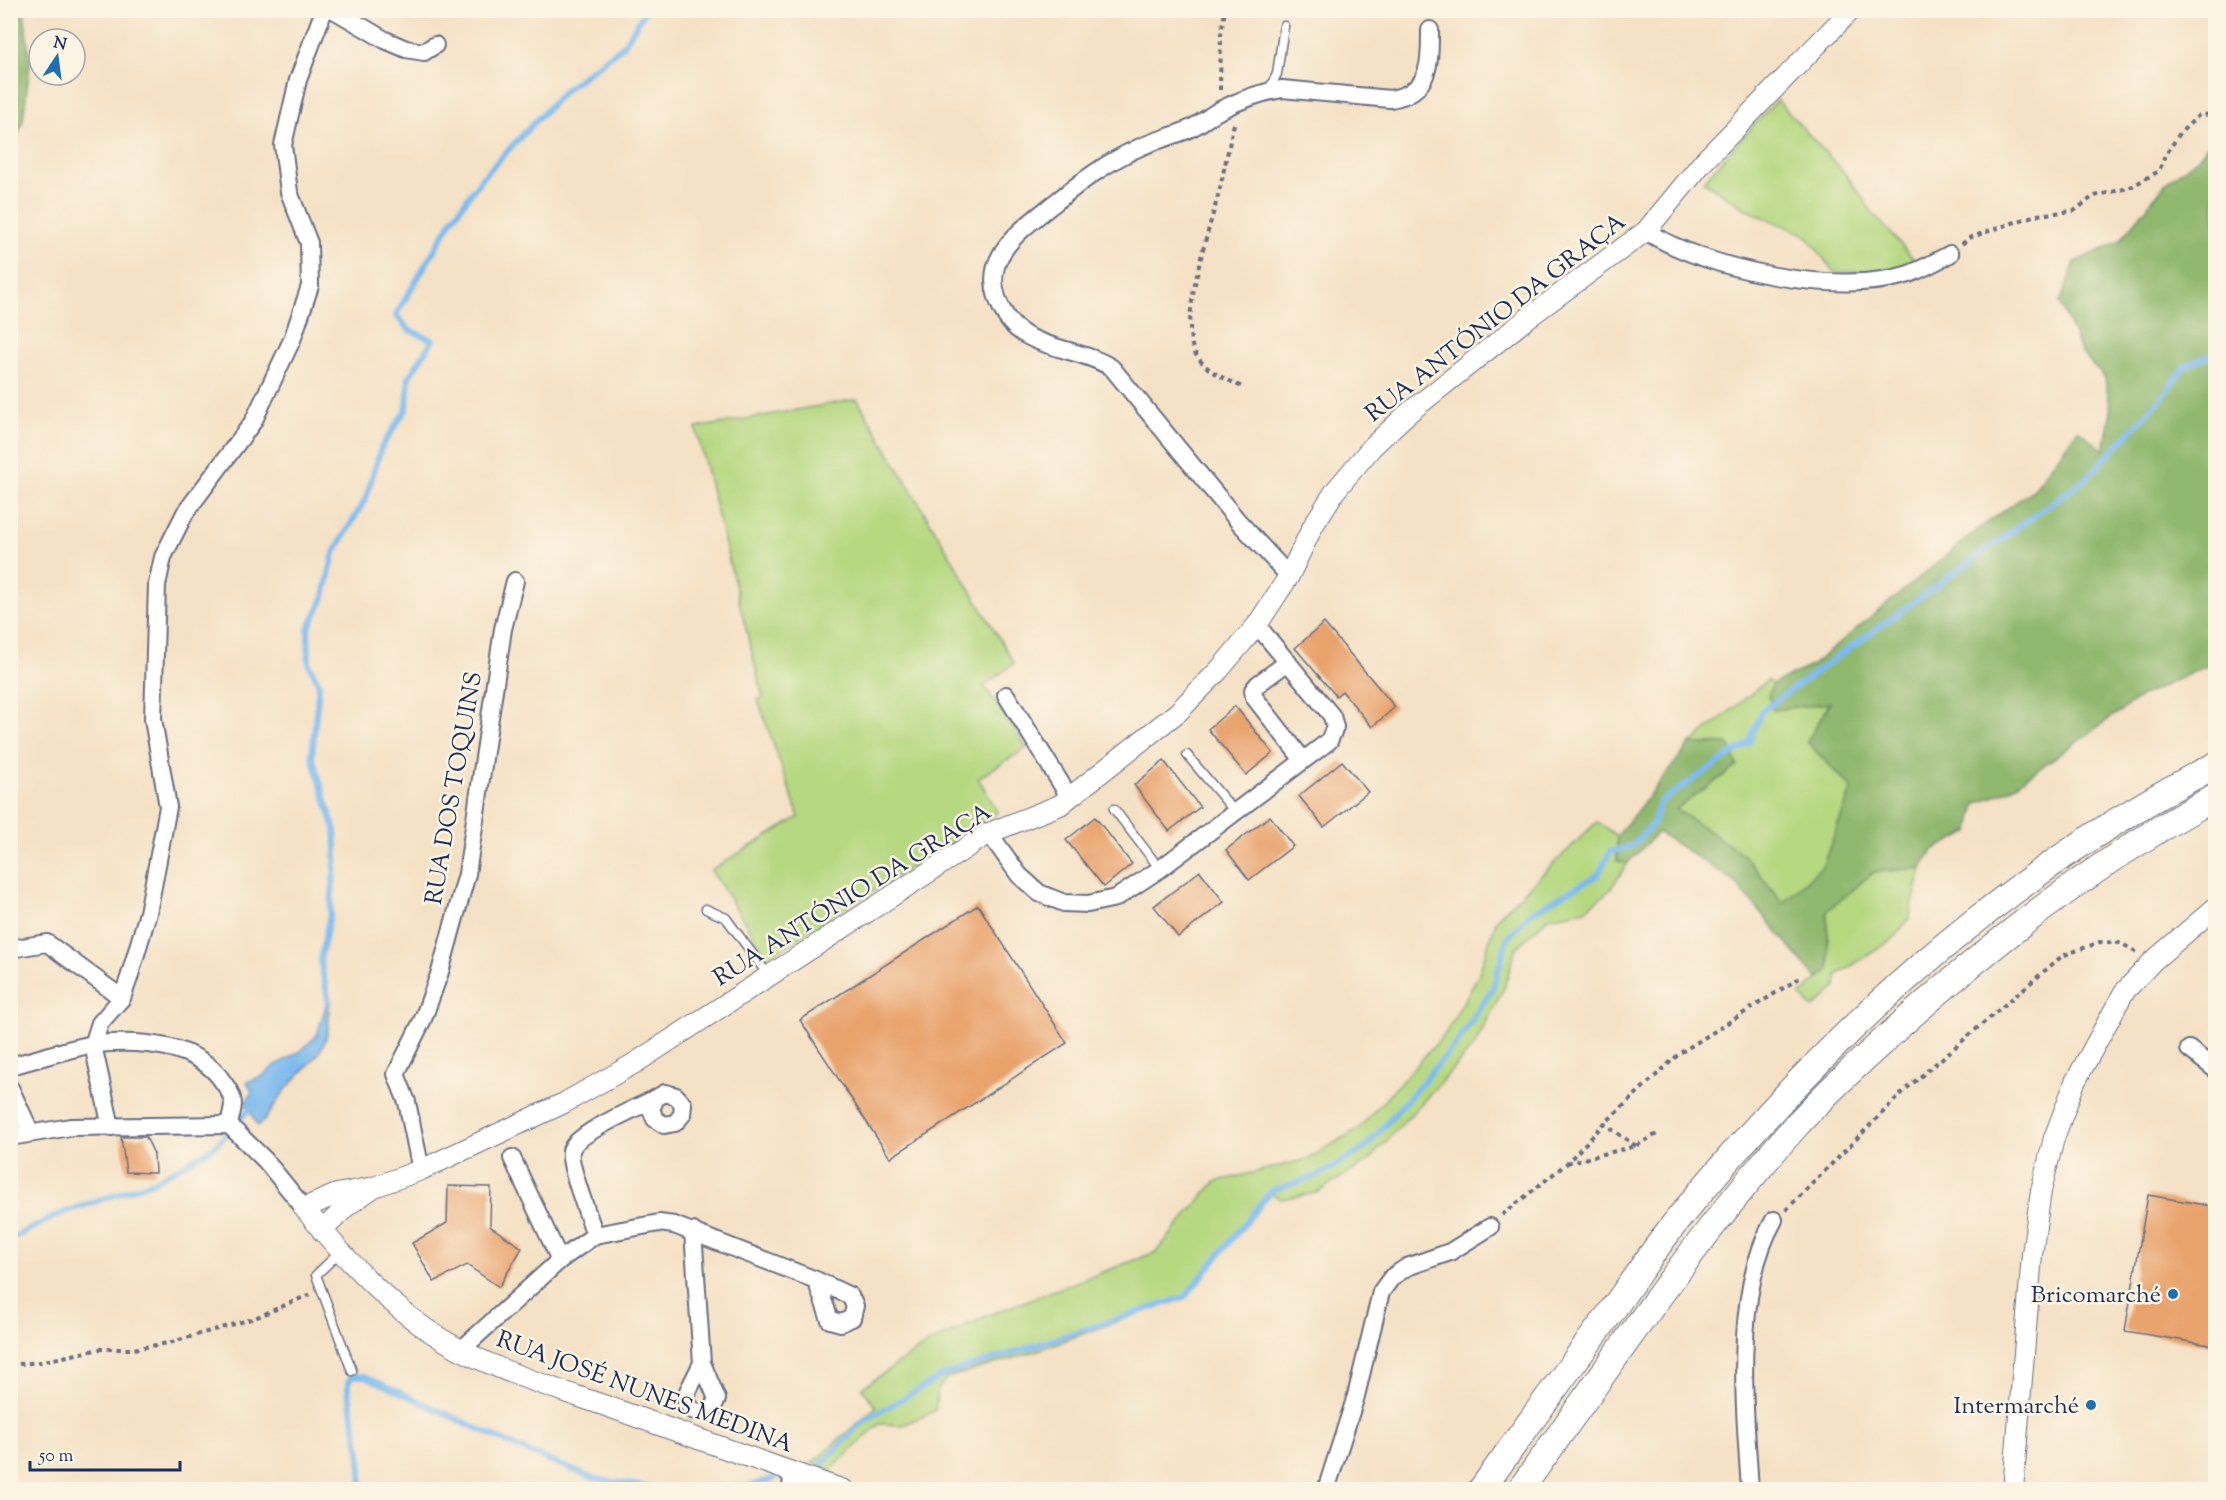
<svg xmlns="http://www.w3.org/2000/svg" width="2226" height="1500" font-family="'Sorts Mill Goudy',serif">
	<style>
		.green { fill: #b5d880; stroke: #68846f; stroke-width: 1.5 }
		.forest { fill: #90b86e; stroke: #567466; stroke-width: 1.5 }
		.water { fill: #7bbaee; stroke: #4b74a6; stroke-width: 1.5 }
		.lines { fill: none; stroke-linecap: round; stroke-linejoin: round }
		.stream { stroke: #7bbaee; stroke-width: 6 }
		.building { fill: #e9a36d }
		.service-casing { stroke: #676d82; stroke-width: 11 }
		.minor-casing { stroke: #676d82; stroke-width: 20 }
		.tertiary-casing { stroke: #676d82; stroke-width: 22 }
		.primary-casing { stroke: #676d82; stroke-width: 28 }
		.path { stroke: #676d82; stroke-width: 4; stroke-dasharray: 4.5 4.5; stroke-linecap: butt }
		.service { stroke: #fff; stroke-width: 8 }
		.minor { stroke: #fff; stroke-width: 16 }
		.tertiary { stroke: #fff; stroke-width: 20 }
		.primary { stroke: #fff; stroke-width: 26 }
		.poi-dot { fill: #1f6fb2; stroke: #fcf5e5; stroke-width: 2 }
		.labels { text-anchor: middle; stroke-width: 5; stroke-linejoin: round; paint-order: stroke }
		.street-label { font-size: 24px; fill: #1b2f5e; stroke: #fcf5e5 }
		.poi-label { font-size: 24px; fill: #1b2f5e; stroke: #fcf5e5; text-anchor: end }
	</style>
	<rect width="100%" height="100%" fill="#fcf5e5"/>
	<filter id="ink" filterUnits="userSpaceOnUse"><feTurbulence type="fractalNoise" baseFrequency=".0167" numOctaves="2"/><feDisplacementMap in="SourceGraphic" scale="12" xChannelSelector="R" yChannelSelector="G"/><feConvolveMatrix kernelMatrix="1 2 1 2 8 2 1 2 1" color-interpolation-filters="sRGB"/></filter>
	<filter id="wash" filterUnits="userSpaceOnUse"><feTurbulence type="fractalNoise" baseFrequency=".008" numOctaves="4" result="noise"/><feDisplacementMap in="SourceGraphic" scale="24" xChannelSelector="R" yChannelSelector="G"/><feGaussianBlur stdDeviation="1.35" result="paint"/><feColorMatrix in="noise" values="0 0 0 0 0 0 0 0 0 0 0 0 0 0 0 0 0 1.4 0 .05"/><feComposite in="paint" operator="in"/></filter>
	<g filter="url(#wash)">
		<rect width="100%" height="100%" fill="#f5e1c5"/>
		<g class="green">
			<polygon points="1777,100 1847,176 1872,212 1919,265 1874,271 1834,272 1806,235 1749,211 1703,181"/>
			<polygon points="857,399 1014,663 984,686 1027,748 978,778 998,812 768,958 711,870 799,817 758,700 763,697 696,428"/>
			<polygon points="1768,680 1773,684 1768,696 1830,703 1807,742 1852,788 1823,865 1783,903 1743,854 1675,809 1737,766 1729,744 1690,744"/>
			<polygon points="1597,822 1617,836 1617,861 1627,864 1610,890 1585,910 1549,917 1516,948 1504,988 1474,1046 1367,1162 1316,1193 1280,1199 1270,1192 1185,1297 1024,1355 947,1378 938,1388 935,1411 903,1425 879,1424 831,1470 812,1463 876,1407 862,1388 925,1345 986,1316 1156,1252 1215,1182 1308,1159 1358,1129 1445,1034 1478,976 1497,918"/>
			<polygon points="1922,868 1909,919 1892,940 1837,975 1836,988 1813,1008 1800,995 1829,970 1827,911 1874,872"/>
		</g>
		<g class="forest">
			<polygon points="11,10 24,11 30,65 23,120 11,157"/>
			<polygon points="2215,135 2215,662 2142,696 2010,789 1976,804 1969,832 1933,850 1922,868 1874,872 1827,911 1829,970 1817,979 1734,881 1658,832 1627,864 1617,861 1617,836 1690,744 1729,744 1737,766 1676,809 1743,854 1783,903 1823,865 1852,788 1807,742 1830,703 1773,710 1768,696 1773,684 1811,666 1981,527 2034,489 2078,430 2104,450 2111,411 2105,378 2082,353 2060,303 2075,262 2120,241 2167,182 2198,158"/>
		</g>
		<path class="water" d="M329,996C332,1055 316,1053 283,1093C274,1105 270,1116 258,1126L246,1103L252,1091L247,1082L263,1076L274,1066L301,1051L317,1035Z"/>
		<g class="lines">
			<g class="stream">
				<polyline points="329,1002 320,960 330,915 336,851 335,830 312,756 319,684 309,664 308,629 323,600 334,553 366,498 381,448 407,408 409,377 433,340 409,330 396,315 452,220 482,178 565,90 623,46 646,10"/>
				<polyline points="10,1239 62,1213 153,1182 214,1147 253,1105"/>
				<polyline points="822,1464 864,1421 944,1375 1185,1297 1271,1191 1319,1175 1364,1149 1457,1043 1493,988 1507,939 1529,914 1598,875 1610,852 1632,846 1653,824 1660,802 1749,743 1762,711 2087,478 2161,399 2184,367 2216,353"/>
				<polyline points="362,1490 360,1452 348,1390 348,1382 352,1376 365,1376 519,1448 595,1479 658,1489 749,1486 774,1479"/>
			</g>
		</g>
		<g id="blocks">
			<g class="building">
				<polygon points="1324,623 1395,707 1372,727 1342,691 1336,696 1295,648"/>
				<polygon points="1235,706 1273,753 1246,775 1208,729"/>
				<polygon points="1164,761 1200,807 1169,831 1134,785"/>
				<polygon points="1342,761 1368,792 1324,827 1299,796"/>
				<polygon points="1270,816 1293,846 1249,880 1226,850"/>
				<polygon points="1095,817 1132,864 1104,887 1066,840"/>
				<polygon points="1200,871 1224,902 1178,937 1154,906"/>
				<polygon points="978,905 1067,1043 890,1158 800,1020"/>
				<polygon points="121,1137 146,1137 154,1154 155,1173 126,1172"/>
				<polygon points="448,1186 491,1187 490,1226 522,1248 499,1287 467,1265 434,1282 412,1243 447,1223"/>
				<polygon points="2148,1195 2216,1207 2216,1346 2125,1331"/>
			</g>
		</g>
	</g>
	<g filter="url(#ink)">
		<use href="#blocks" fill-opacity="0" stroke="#676d82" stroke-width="1.5"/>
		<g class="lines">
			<g class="service-casing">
				<g id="service">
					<polyline points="1268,91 1277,74 1284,26"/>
					<polyline points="1187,755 1235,812"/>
					<polyline points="1114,809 1160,869"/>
					<polyline points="706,909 726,918 768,975"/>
					<polyline points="340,1252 316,1275 352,1371"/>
				</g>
			</g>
			<g class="minor-casing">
				<g id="minor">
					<polyline points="334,10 385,40 406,49 424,52 435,45"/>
					<path d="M1646,231C1706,270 1839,297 1909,274C1923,269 1937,261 1950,254"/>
					<path d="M1289,576L1238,521L1112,368C1082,348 1027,349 1007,318C971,262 1017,233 1057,201C1082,181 1106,163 1136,149C1152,141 1171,137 1187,130C1200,125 1210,115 1222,109C1241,100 1262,92 1282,89L1390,99C1430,93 1430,65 1430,30"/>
					<polyline points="1288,662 1258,684 1253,690 1254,697 1303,760"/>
					<polyline points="1006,695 1070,798"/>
					<polyline points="989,833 1019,875 1039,893 1064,903 1088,904 1116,898 1160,869 1329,741 1335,727 1332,716 1257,625"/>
					<polyline points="10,949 47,943 122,998"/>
					<polyline points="2189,1049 2216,1070"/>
					<path d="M10,1066C36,1060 72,1047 96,1044C138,1040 198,1043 223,1082C228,1089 232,1094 233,1103C233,1110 230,1118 229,1125"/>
					<polyline points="10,1088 31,1133"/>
					<polyline points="229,1125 265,1160 304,1208"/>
					<polyline points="111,1127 93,1045 100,1023 122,998 129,978 148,913 168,807 153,719 157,585 163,557 185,513 253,422 292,340 310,286 309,243 289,192 283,145 298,80 324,10"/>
					<polyline points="10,1137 71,1127 229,1125"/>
					<polyline points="512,1158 560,1260"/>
					<polyline points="421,1170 407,1102 396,1074 423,1019 440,972 467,874 503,629 515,581"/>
					<polyline points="693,1231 702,1363 717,1399 712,1409 702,1413 692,1410 686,1401 688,1391 702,1363"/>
					<path d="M595,1235C590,1219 568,1165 571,1151C574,1134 639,1107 656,1098L665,1093L676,1096L683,1104L682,1115L675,1123L664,1125L655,1119L651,1109L656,1098"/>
					<polyline points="462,1349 560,1260 595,1235 659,1223 674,1225 816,1280 850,1296 855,1306 852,1318 841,1323 830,1320 816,1280"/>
					<polyline points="791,1490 792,1472"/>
					<polyline points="1326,1490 1356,1396 1381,1292 1392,1277 1407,1267 1450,1252 1490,1227"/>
					<path d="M1750,1490C1745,1407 1732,1294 1774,1220"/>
				</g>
			</g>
			<g class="tertiary-casing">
				<g id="tertiary">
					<polyline points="374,1187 421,1170 564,1103 635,1063 989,833 1060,805 1178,712 1219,670 1257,625 1289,576 1313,526 1335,491 1372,447 1406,415 1529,317 1646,231 1703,162 1851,10"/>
					<path d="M322,1231L347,1206L374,1187L337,1194L304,1208C339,1252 379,1296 426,1329C481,1367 546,1385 609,1407C687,1435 765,1463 844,1490"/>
					<polyline points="2013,1490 2032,1254 2041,1191 2054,1138 2075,1082 2124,992 2153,961 2216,907"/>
				</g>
			</g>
			<g class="primary-casing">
				<g id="primary">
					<path d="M1481,1490C1524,1430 1567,1371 1611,1312C1633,1281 1655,1248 1679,1218C1827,1035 2005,873 2216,765"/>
					<path d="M1520,1490C1608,1368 1693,1241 1794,1128C1828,1090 1867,1056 1905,1021C2000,937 2103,857 2216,797"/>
				</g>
			</g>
			<g class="path">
				<polyline points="1220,90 1221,34 1225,10"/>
				<path d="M1234,124C1228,148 1224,172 1218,196C1209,230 1178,322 1195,353C1205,371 1224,378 1242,387"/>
				<polyline points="1962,244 1969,238 2036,215 2074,211 2094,196 2129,188 2159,171 2165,156 2180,133 2199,115 2216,114"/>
				<polyline points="1636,1146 1604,1124 1680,1053 1801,977"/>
				<polyline points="1567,1163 1636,1146 1657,1134"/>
				<polyline points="1786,1210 1906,1089 2062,956 2100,942 2121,943 2136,952"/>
				<polyline points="1502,1215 1566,1164 1604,1124"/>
				<polyline points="10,1365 40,1362 100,1349 133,1349 169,1343 255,1318 311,1294"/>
			</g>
			<use href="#service" class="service"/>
			<use href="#minor" class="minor"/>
			<use href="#tertiary" class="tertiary"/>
			<use href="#primary" class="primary"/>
		</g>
	</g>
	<g class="poi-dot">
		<circle cx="2173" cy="1294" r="6"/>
		<circle cx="2091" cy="1405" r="6"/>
	</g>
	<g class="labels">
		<g class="street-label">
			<text transform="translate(1495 317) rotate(-38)" y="8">RUA ANTÓNIO DA GRAÇA</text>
			<text transform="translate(453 788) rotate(-80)" y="8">RUA DOS TOQUINS</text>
			<text transform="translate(852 894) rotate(-32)" y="8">RUA ANTÓNIO DA GRAÇA</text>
			<text transform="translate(645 1391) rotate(20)" y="8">RUA JOSÉ NUNES MEDINA</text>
		</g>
		<g class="poi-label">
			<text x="2161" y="1302">Bricomarché</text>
			<text x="2079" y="1413">Intermarché</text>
		</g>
	</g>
	<rect width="2226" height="1500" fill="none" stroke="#fcf5e5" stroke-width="36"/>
	<g transform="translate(57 57) rotate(13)"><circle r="28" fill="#fcf5e5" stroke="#a2a6af" stroke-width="1.5"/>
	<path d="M0-4.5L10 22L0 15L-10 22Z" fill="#1f6fb2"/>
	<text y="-9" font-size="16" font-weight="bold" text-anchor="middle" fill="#1b2f5e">N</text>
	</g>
	<path d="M30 1461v9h150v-9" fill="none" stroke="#1b2f5e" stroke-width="3"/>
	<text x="39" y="1461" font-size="18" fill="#1b2f5e" stroke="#fcf5e5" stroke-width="4.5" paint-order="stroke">50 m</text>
</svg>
